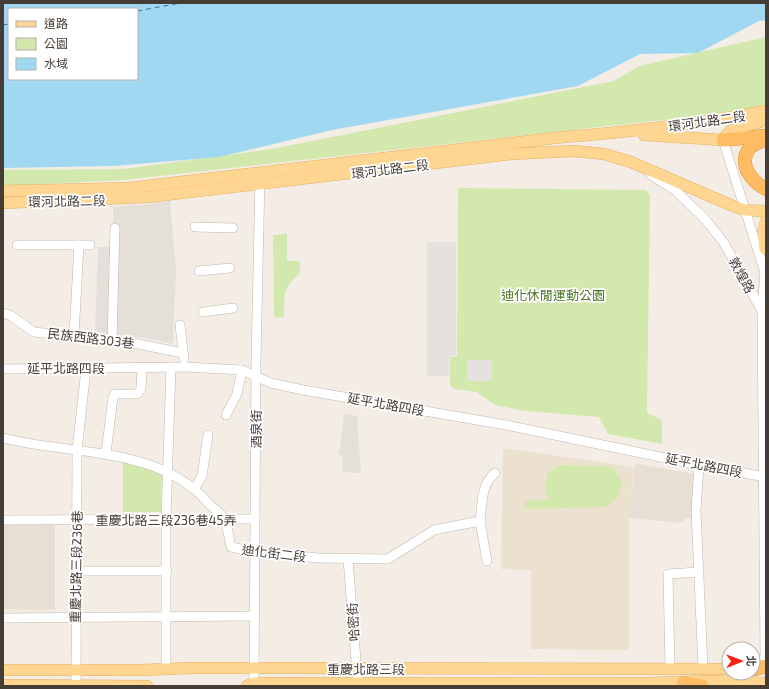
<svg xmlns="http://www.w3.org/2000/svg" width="769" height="689" font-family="'Exo 2','Noto Sans TC',sans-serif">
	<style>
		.residential { fill: #e7dfd3 }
		.industrial { fill: #e5dfda }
		.education { fill: #ece1cf }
		.green { fill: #d3e8ad }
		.parking { fill: #e4e1de }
		.water { fill: #a1d8f1; fill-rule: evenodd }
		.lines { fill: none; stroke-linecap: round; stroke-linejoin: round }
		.ferry { stroke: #2a7ba2; stroke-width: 1; stroke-dasharray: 5 4; stroke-linecap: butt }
		.minor-casing { stroke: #c1b7ab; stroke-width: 10 }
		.major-casing { stroke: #e5b062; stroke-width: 12 }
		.highway-casing { stroke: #df8f34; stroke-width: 14 }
		.minor { stroke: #fff; stroke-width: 9 }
		.major { stroke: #ffd592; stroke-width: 11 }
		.highway { stroke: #ffbc64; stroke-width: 13 }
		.labels { text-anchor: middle; stroke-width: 3.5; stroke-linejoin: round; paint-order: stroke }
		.street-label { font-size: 13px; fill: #453d35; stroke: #fff }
		.park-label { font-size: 13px; fill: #4e7828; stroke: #fff }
	</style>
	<rect width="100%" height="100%" fill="#f3ede5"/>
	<g class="residential">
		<polygon points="635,463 694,474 693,519 684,518 683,523 629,518"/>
		<polygon points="55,524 55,610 3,609 3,525"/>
	</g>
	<g class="industrial">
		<polygon points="170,201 176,271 173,344 146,338 95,332 98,247 113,247 113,206 141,205"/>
		<polygon points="344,414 357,416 361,473 342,472 343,455 339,455"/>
	</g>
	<polygon class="education" points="503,448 634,467 629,518 629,650 531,649 531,570 501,569"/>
	<g class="green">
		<polygon points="766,37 766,106 689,117 124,180 3,186 3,170 123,169 272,149 614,81 639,66"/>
		<polygon points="458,188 646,190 650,195 647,413 662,420 662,444 608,434 599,417 524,411 495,405 477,392 455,389 450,386 450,357 457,357"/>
		<path d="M287,234V261H300V274C283,285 284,298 284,317H277V319L274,316L273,235Z"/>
		<polygon points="123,462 162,474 161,512 123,512"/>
		<polygon points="559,465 610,466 619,476 622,485 617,498 605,507 525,509 525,501 549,499 545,491 547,474"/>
	</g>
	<g class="parking">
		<polygon points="427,242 456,242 456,356 449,356 449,376 427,376"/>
		<rect x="467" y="360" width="25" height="21"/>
	</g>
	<path class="water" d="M3,3H766V20L759,21L698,53L640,54L578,86L332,130L219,157L114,166L3,168ZM9,9H137V79H9Z"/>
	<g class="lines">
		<g class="ferry">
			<polyline points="137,11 181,3"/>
			<polyline points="3,25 9,24"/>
		</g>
		<g class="minor-casing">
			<g id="minor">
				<polyline points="723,140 766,276"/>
				<polyline points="651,175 676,191 705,219 724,243 762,311 765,658 753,666"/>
				<polyline points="195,227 233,228"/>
				<polyline points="17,245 90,245"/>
				<polyline points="199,271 230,268"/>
				<polyline points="762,311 765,271"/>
				<polyline points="203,312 233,308"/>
				<polyline points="3,313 10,315 34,332 128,342 183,353"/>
				<polyline points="180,325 184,359"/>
				<polyline points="74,335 79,245"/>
				<polyline points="112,340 115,228"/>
				<polyline points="3,369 185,367 242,370 271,383 303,390 506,425 699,465 766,477"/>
				<polyline points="226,415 237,394 242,370"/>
				<path d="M3,438C72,456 160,445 210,505C215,509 222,515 225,520C228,529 229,539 231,547L255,552L319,558L388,559L434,530L480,521C482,505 481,484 495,473"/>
				<polyline points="106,453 113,397 115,394 137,394 141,389 142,368"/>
				<polyline points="699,465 696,511 703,668"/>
				<polyline points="195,488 202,476 208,435"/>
				<polyline points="3,520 255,519"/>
				<polyline points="480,521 487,561"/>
				<polyline points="348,559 358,686"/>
				<polyline points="76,571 167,571"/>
				<polyline points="3,618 255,616"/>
				<polyline points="166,669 166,519 171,367"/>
				<polyline points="670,669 668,574 699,572"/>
				<polyline points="76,686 77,450 86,369"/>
				<polyline points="254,686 256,361 260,178"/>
			</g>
		</g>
		<g class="major-casing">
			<g id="major">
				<polyline points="644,135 723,140 730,131 766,120"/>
				<path d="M3,191L129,188L564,137C632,132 699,123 766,111"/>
				<polyline points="3,203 148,197 511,154 574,151 604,154 631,162 733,206 745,210 766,211"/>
				<polyline points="765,249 763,232 766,221"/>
				<polyline points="3,670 141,670 191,668 729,669"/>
				<polyline points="3,685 147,686"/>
				<polyline points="247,686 254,683 646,683 713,681 766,683"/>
			</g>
		</g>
		<g class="highway-casing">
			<g id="highway">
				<polyline points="723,140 764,136"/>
				<path d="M766,140C734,147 742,177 766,189"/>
				<polyline points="755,669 766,666"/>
				<polyline points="683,683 702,686"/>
			</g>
		</g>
		<use href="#minor" class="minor"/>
		<use href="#major" class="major"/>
		<use href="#highway" class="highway"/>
	</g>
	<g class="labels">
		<g class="street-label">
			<text transform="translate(707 121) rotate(-8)" y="5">環河北路二段</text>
			<text transform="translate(390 169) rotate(-7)" y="5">環河北路二段</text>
			<text transform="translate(67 201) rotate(-1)" y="5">環河北路二段</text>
			<text transform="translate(742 275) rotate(61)" y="5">敦煌路</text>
			<text transform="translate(91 338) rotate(7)" y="5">民族西路303巷</text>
			<text x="66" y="373">延平北路四段</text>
			<text transform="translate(386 404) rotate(10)" y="5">延平北路四段</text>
			<text transform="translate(256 429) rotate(-90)" y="5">酒泉街</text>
			<text transform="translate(704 465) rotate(11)" y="5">延平北路四段</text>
			<text x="166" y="525">重慶北路三段236巷45弄</text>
			<text transform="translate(274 553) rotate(7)" y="5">迪化街二段</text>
			<text transform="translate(76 567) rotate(-89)" y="5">重慶北路三段236巷</text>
			<text transform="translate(353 622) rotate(-94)" y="5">哈密街</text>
			<text x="366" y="674">重慶北路三段</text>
		</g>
		<g class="park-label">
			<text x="553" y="300">迪化休閒運動公園</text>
		</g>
	</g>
	<rect width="769" height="689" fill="none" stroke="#453d35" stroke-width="8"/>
	<rect x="8" y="8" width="130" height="72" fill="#ffffff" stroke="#b5b1ae"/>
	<rect x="16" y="21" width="20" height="6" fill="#ffd592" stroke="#b5b1ae"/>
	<text x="44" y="28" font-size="12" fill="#453d35">道路</text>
	<rect x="16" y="38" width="20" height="12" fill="#d3e8ad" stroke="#b5b1ae"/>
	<text x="44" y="48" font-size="12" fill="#453d35">公園</text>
	<rect x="16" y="58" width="20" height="12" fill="#a1d8f1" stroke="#b5b1ae"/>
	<text x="44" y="68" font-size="12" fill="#453d35">水域</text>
	<g transform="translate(741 661) rotate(89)"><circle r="19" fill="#ffffff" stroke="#b5b1ae"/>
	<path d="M0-3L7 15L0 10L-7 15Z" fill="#fc1f13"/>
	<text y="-6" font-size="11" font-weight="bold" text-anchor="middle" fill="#453d35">北</text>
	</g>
</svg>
